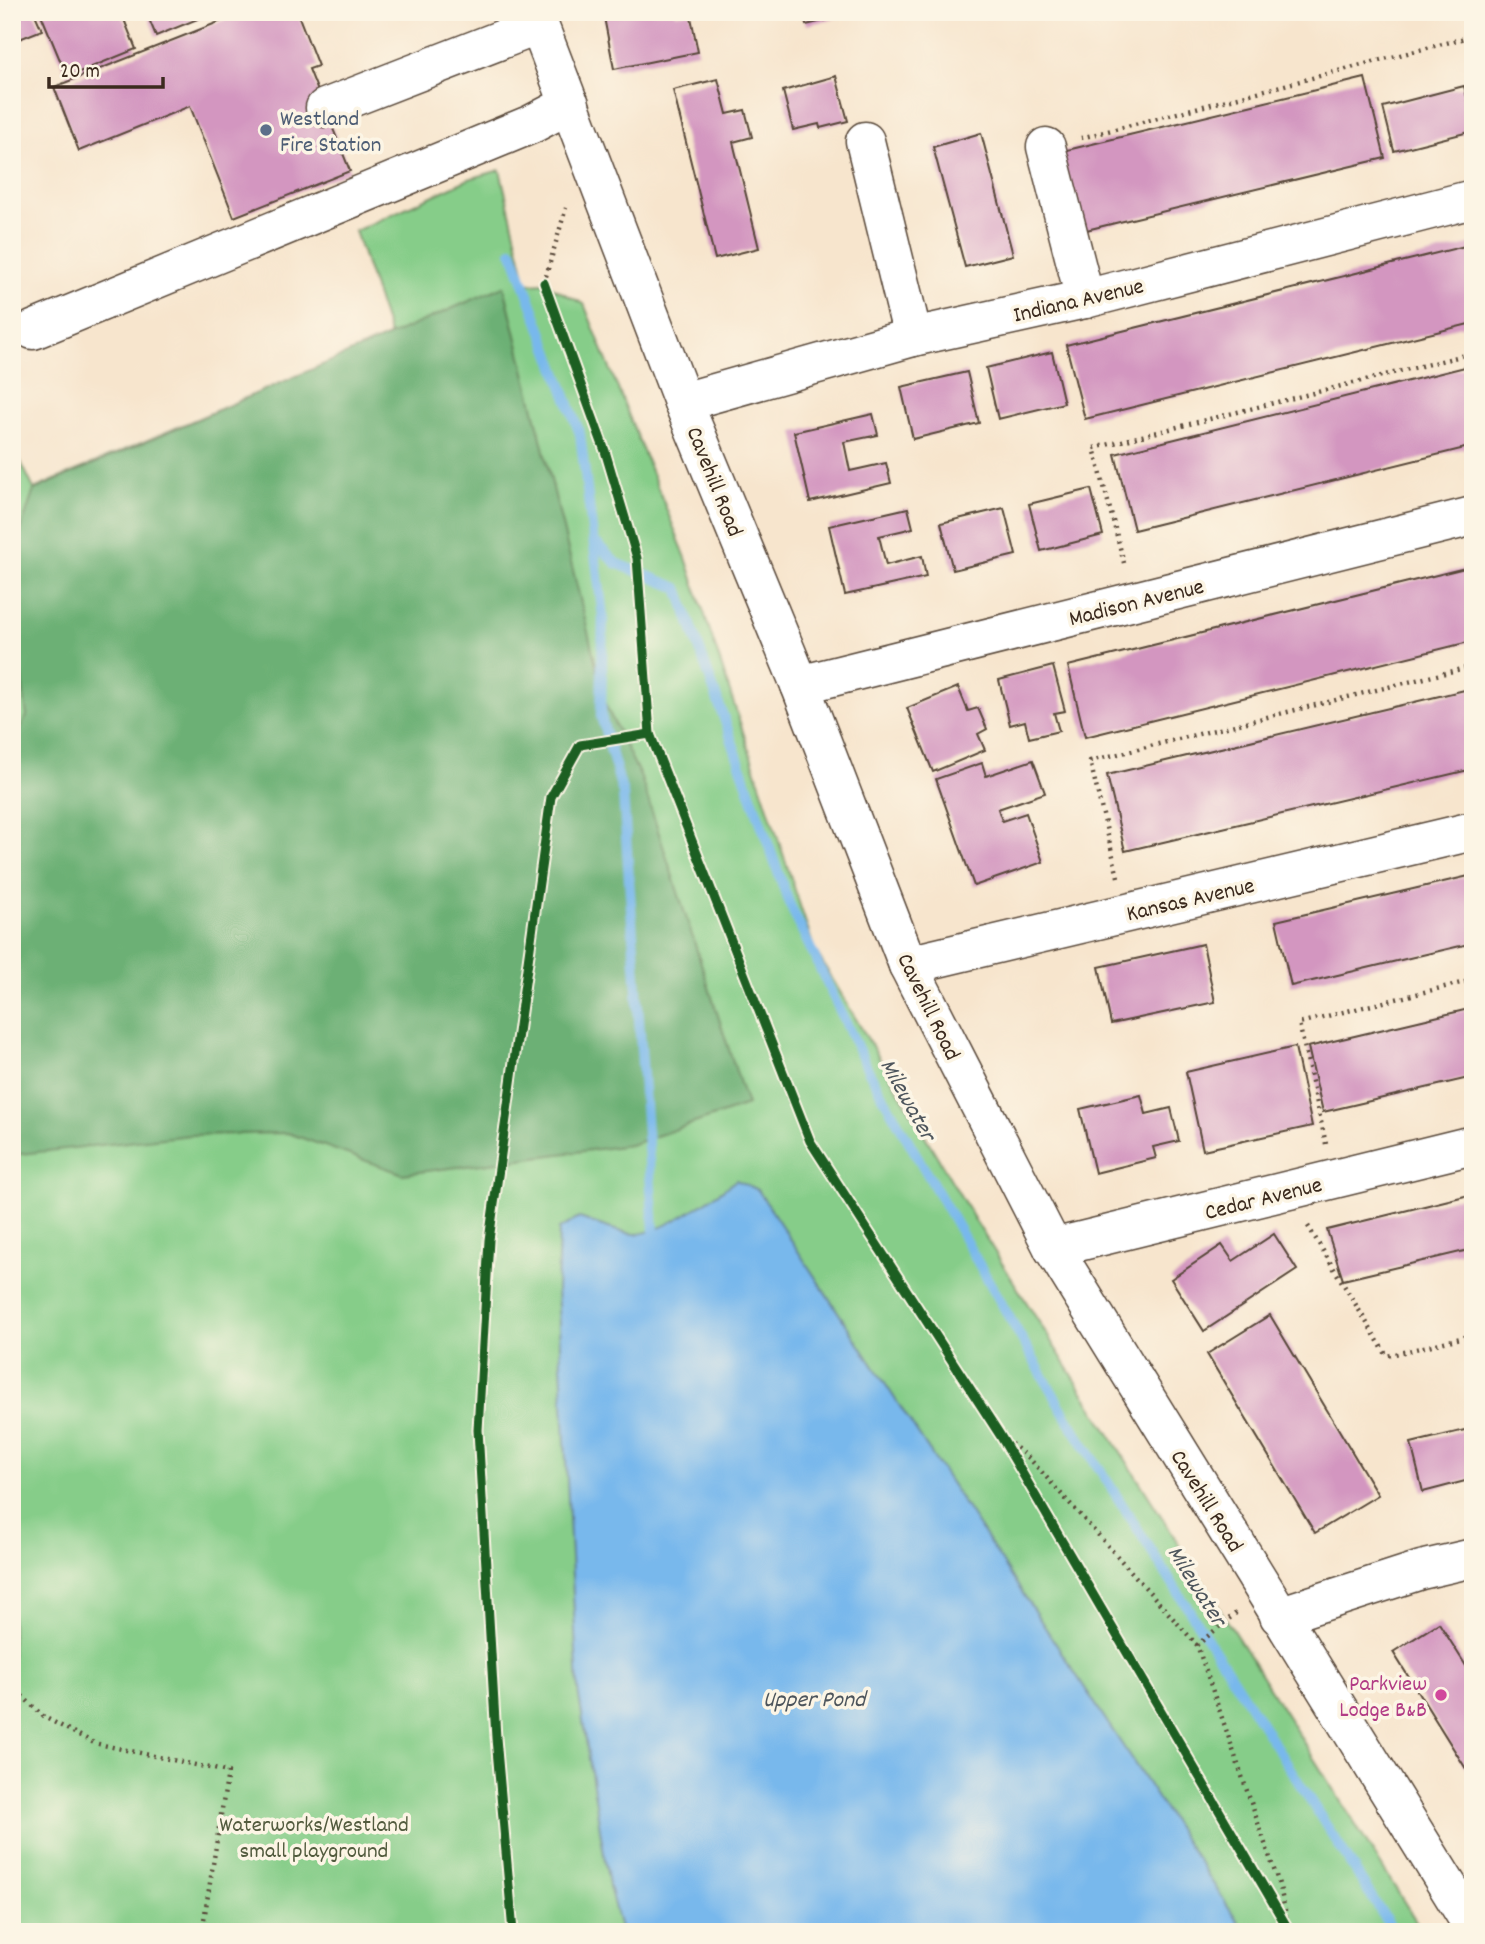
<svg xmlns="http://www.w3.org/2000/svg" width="1485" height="1944" font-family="Dekko,sans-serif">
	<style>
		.green { fill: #86cd89; stroke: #607c54; stroke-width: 2 }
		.forest { fill: #6cb075; stroke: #546d4a; stroke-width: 2 }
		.water { fill: #78b8ec; stroke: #5a7185; stroke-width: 2 }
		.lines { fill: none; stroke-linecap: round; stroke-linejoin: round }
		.stream { stroke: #78b8ec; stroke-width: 10 }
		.building { fill: #d396c0 }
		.minor-casing { stroke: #574638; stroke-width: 41 }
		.major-casing { stroke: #574638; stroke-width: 41 }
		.path { stroke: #574638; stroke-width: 4.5; stroke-dasharray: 2 5; stroke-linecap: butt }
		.minor { stroke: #fff; stroke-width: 38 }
		.major { stroke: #fff; stroke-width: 38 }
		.cycleway-casing { stroke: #fcf5e5; stroke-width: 13 }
		.cycleway { stroke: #1b5e20; stroke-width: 9 }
		.service-dot { fill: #5c6f8a; stroke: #fcf5e5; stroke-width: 2.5 }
		.hotel-dot { fill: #d1479c; stroke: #fcf5e5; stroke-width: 2.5 }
		.labels { text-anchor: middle; stroke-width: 7; stroke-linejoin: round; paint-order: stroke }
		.service-label { font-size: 23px; fill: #4e5e75; stroke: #fcf5e5; text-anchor: start }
		.street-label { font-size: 23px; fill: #3b2a1e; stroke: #fcf5e5 }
		.hotel-label { font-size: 23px; fill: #b23c85; stroke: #fcf5e5; text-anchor: end }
		.park-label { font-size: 23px; fill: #525b3e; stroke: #fcf5e5 }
		.water-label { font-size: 24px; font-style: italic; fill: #4d555c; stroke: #fcf5e5 }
	</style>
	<rect width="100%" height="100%" fill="#fcf5e5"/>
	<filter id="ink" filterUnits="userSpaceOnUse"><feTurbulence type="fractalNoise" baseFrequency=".0143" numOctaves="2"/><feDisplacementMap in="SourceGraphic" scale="14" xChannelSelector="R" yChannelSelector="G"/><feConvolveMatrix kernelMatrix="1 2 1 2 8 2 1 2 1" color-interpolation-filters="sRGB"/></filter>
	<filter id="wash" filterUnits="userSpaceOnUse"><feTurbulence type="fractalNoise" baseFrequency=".00686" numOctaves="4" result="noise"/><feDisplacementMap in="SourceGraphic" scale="28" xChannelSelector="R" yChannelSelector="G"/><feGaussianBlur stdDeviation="1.57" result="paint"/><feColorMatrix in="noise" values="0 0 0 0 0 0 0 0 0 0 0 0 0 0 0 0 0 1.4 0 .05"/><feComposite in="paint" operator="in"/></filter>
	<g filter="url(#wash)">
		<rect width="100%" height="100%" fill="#f7e5cd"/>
		<polygon class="green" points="500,170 527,284 544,283 584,304 686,558 814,948 976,1222 1423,1932 12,1932 12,444 34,489 390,336 355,231 469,179"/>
		<polygon class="forest" points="504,286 606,706 641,778 747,1105 630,1145 403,1174 288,1133 190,1135 12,1155 12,743 27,716 12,615 12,556 34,490"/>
		<path class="water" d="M736,1180L758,1190L1245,1932H621L609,1886L578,1690L557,1289L559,1229L579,1218C595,1223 621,1234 636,1234C663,1233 714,1197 736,1180Z"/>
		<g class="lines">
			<g class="stream">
				<polyline points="512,251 580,434 603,616 601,716 623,794 654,1231"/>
				<polyline points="595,542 616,563 678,588 789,903 869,1072 1067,1418 1394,1932"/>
			</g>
		</g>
		<g id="blocks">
			<g class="building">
				<polygon points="12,12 34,12 42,30 12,42"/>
				<polygon points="40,12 121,12 136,49 67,77"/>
				<polygon points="146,12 204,12 205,16 156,36"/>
				<polygon points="244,12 297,12 318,66 309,69 350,171 234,217 190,106 79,151 54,87"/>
				<polygon points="603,12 675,12 676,14 690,12 698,52 614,69"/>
				<polygon points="803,12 856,12 857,13 806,25"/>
				<polygon points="836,76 848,121 820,128 819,124 793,130 783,91"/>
				<polygon points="1365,78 1385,158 1078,232 1059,152"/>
				<polygon points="718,79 727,114 745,110 752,137 733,142 759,248 715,259 673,90"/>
				<polygon points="1464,86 1473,120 1473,131 1394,151 1383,107"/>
				<polygon points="981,133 1013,255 965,267 933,147"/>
				<polygon points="1473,244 1473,323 1085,419 1066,345"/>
				<polygon points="1052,352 1064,403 998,419 986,368"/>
				<polygon points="1473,365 1473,446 1134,530 1115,454"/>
				<polygon points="967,372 979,423 913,439 901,387"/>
				<polygon points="873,414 878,435 844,442 850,471 886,463 891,483 810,502 794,432"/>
				<polygon points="1091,489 1103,535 1041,551 1029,504"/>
				<polygon points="908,508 913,528 879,536 886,565 922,556 926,577 845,595 829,526"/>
				<polygon points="1004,508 1016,555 953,570 941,523"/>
				<polygon points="1473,566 1473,641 1085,737 1068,666"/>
				<polygon points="1053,666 1065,711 1054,713 1059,731 1029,738 1025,721 1010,725 999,680"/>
				<polygon points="958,687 968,711 978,708 987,729 978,734 985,750 933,772 907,708"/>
				<polygon points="1473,688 1473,769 1125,851 1107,775"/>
				<polygon points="1033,760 1045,793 998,809 1002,821 1026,813 1043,862 974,886 936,779 982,763 986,776"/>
				<polygon points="1473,875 1473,943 1291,986 1276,921"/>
				<polygon points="1203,944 1215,1002 1111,1024 1099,967"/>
				<polygon points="1473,1008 1473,1077 1323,1112 1308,1047"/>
				<polygon points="1295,1047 1312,1126 1203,1150 1186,1072"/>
				<polygon points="1141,1095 1146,1114 1171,1108 1179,1141 1153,1147 1156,1158 1095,1173 1080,1109"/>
				<polygon points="1473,1194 1473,1249 1343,1280 1327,1230"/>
				<polygon points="1274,1234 1297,1270 1204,1331 1171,1279 1222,1245 1233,1261"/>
				<polygon points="1270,1315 1378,1495 1315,1533 1207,1354"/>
				<polygon points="1473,1428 1473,1479 1423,1492 1411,1443"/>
				<polygon points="1439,1623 1473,1677 1473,1780 1393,1652"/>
			</g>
		</g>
	</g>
	<g filter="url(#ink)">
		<use href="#blocks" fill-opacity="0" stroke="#574638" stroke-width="2"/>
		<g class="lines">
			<g class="minor-casing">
				<g id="minor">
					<polyline points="325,108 539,25"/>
					<polyline points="865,141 913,337"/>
					<polyline points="1046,147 1085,299"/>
					<polyline points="33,330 532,124 570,104"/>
					<polyline points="683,402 913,337 1085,299 1473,199"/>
					<polyline points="800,685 1473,516"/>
					<polyline points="908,965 1473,831"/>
					<polyline points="1053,1248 1473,1145"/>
					<polyline points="1279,1616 1421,1570 1473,1558"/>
				</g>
			</g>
			<g class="major-casing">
				<polyline id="major" points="534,12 683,402 800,685 908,965 1053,1248 1473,1927"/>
			</g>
			<g class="path">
				<polyline points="1081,138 1473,36"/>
				<polyline points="544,283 566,208"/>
				<polyline points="1124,563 1094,448 1473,353"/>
				<polyline points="1118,877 1090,761 1473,666"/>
				<polyline points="1326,1144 1299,1023 1473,980"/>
				<polyline points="1308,1226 1387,1356 1473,1335"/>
				<polyline points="1000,1435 1029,1458 1197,1645"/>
				<polyline points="1236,1613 1197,1645 1280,1887 1289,1929"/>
				<polyline points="12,1686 44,1717 94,1743 228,1772 202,1932"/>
			</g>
			<use href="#minor" class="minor"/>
			<use href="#major" class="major"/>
			<g class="cycleway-casing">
				<g id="cycleway">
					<polyline points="544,283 605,451 637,558 650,734 810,1141 1000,1435 1290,1932"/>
					<polyline points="513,1932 496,1738 478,1430 489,1240 551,797 580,745 650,734"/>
				</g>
			</g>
			<use href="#cycleway" class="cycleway"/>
		</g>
	</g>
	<circle class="service-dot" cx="266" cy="130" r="7"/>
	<circle class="hotel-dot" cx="1441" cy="1695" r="7"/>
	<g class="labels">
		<g class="service-label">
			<text x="280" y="125">Westland<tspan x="280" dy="26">Fire Station</tspan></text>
		</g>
		<g class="street-label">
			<text transform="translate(1078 299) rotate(-13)" y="8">Indiana Avenue</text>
			<text transform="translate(716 481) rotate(68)" y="8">Cavehill Road</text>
			<text transform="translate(1136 601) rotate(-14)" y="8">Madison Avenue</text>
			<text transform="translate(1190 898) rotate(-13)" y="8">Kansas Avenue</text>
			<text transform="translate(930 1006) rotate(64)" y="8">Cavehill Road</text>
			<text transform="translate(1263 1197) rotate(-14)" y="8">Cedar Avenue</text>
			<text transform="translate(1208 1500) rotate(58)" y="8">Cavehill Road</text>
		</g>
		<g class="hotel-label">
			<text x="1427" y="1690">Parkview<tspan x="1427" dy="26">Lodge B&amp;B</tspan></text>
		</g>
		<g class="park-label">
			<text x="314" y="1831">Waterworks/Westland<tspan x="314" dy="26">small playground</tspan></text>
		</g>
		<g class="water-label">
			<text transform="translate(909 1099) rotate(61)" y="8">Milewater</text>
			<text transform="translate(1198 1585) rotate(58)" y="8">Milewater</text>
			<text x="814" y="1706">Upper Pond</text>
		</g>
	</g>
	<rect width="1485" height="1944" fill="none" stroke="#fcf5e5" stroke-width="42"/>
	<path d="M49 77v10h114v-10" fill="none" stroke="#3b2a1e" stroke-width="3.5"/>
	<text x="60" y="77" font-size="21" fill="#3b2a1e" stroke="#fcf5e5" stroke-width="5" paint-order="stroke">20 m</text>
</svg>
